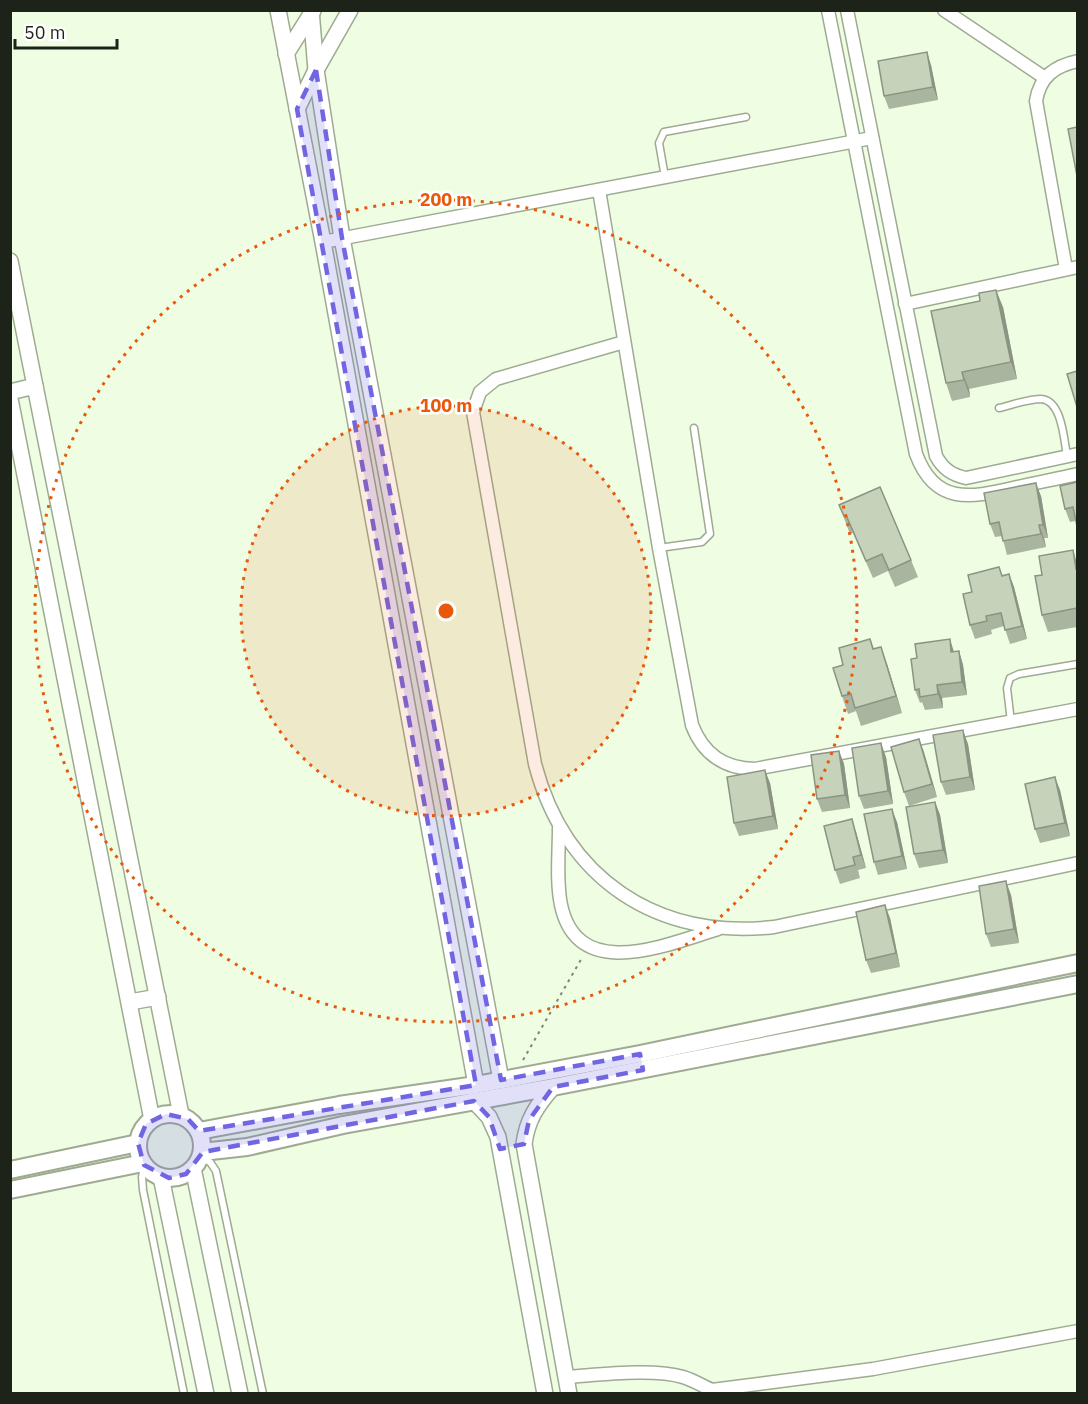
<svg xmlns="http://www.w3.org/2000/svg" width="1088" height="1404" font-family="'IBM Plex Sans',sans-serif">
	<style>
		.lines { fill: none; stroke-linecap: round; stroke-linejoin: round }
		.service-casing { stroke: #9eab92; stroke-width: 9 }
		.minor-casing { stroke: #9eab92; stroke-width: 15 }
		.tertiary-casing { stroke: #9eab92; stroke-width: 18 }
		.secondary-casing { stroke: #9eab92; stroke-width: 20 }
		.path { stroke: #7e8776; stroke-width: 2; stroke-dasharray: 3 4.5; stroke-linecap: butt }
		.service { stroke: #fff; stroke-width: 6 }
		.minor { stroke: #fff; stroke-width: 12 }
		.tertiary { stroke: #fff; stroke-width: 15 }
		.secondary { stroke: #fff; stroke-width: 16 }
		.wall { fill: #aab5a0 }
		.shaded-wall { fill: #8b9482 }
		.building { fill: #c6d3ba; stroke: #8b9482; stroke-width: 1.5 }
		.marked { fill: #7066e1; fill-opacity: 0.2; stroke: #7066e1; stroke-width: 4.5; stroke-dasharray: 12 8; stroke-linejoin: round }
		.ring { fill: none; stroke: #e8590c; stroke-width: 3; stroke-dasharray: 3 6 }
		.centre { fill: #e8590c; stroke: #fff; stroke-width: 3 }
		.ring-label { font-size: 18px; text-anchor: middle; font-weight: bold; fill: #e8590c; stroke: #fff; stroke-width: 5; stroke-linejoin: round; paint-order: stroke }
	</style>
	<rect width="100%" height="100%" fill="#effde3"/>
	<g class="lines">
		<g class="service-casing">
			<g id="service">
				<polyline points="665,177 659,143 664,132 746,117"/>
				<path d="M999,408C1012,405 1028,399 1041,399C1062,400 1064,440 1067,456"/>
				<polyline points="659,548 702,542 710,534 694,428"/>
				<polyline points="1011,722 1007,688 1010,678 1019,674 1078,664"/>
				<polyline points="200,1158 210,1162 216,1171 263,1394"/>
				<polyline points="144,1166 142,1177 143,1190 184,1394"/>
			</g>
		</g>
		<g class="minor-casing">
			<g id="minor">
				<path d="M828,10L916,454C935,505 970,498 1013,488C1035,483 1056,479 1078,474"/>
				<path d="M847,10L936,456C943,469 952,475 966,478L1078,454"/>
				<polyline points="944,10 1045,78"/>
				<path d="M599,190L659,548L692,725C703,754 725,769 755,769L1078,709"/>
				<polyline points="323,242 872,138"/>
				<path d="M1066,269L1036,101C1040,76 1055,66 1078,61"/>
				<polyline points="905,304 1078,267"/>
				<path d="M624,342L496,379L480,392L473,412L535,764C565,879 657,940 774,927L1078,863"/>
				<path d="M559,828C559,853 556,881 561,905C578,984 668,944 718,929"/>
				<path d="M566,1377C598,1375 653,1368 683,1377C693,1380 703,1386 712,1390"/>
				<polyline points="708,1394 712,1390 873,1369 1078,1331"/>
			</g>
		</g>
		<g class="tertiary-casing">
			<g id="tertiary">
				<polyline points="278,10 323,242 476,1085"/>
				<polyline points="311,10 316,70 342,238 501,1080"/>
				<polyline points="286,54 313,11"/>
				<polyline points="297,109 316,70 350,10"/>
				<polyline points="10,261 181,1115"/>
				<polyline points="10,392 35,386"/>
				<polyline points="10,399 152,1120"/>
				<polyline points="130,1002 158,997"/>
				<path d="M553,1087C537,1105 527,1120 524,1144L569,1394"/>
				<polyline points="474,1101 489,1117 498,1137 545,1394"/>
				<polyline points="193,1168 240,1394"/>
				<polyline points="161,1177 206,1394"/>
			</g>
		</g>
		<g class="secondary-casing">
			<g id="secondary">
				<circle cx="170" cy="1146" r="32"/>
				<polyline points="199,1131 339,1105 476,1085 640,1054 1078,963"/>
				<polyline points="202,1152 247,1147 343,1125 553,1087 1078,984"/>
				<polyline points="10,1170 138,1143"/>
				<polyline points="10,1190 143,1163"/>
			</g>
		</g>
		<polyline class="path" points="523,1060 583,956"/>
		<use href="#service" class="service"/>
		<use href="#minor" class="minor"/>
		<use href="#tertiary" class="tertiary"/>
		<use href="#secondary" class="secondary"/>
	</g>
	<g class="wall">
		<polygon points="931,65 938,100 889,109 884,96"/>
		<polygon points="1003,307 1017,379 969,389 970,397 952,401 946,383"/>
		<polygon points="1077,482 1077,527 1076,521 1070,522 1065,509"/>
		<polygon points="1041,496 1048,538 1044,538 1046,547 1007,555 1002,536 995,537 990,524"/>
		<polygon points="839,505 911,560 918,577 895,587 888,571 873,578 853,533 850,534"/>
		<polygon points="1077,563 1077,627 1048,632 1042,615 1042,575"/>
		<polygon points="999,567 1002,575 1009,574 1014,587 1027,639 1010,644 1004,626 991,630 992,634 975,639 970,625 972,592"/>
		<polygon points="870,639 874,649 887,664 902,713 861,726 856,711 848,714 842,696 843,665"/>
		<polygon points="959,651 963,665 967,695 942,698 943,708 925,710 922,702 920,703 915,690 917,658"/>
		<polygon points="919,739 937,797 909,806 904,792"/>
		<polygon points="968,744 975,790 946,795 941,782"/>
		<polygon points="839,751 844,764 850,808 822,812 817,799"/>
		<polygon points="886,757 893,804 864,809 859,796"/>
		<polygon points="770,783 778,829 739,836 734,823"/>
		<polygon points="1060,790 1070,836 1040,843 1035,829"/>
		<polygon points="935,802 940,815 948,863 919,868 914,854"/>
		<polygon points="897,822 907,869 878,875 874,862"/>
		<polygon points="856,832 866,868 858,870 860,878 840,884 835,870"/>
		<polygon points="1011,895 1019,943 991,947 986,934"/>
		<polygon points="890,918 900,967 871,973 866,960"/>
	</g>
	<g class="shaded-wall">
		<polygon points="927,52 931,65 938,100 933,87"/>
		<polygon points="996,290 1003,307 1017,379 1011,362"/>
		<polygon points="962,372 969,389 970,397 964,380"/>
		<polygon points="1036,483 1041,496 1048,538 1043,525"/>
		<polygon points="1039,525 1044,538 1046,547 1041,534"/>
		<polygon points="1073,550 1077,563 1077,574 1076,569"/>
		<polygon points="1009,574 1014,587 1027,639 1022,626"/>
		<polygon points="950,639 954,652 951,652"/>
		<polygon points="881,647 887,664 902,713 896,696"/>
		<polygon points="959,651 963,665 967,695 962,682"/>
		<polygon points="937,685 942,698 943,708 938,694"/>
		<polygon points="963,730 968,744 975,790 970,777"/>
		<polygon points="919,739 924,752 937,797 932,784"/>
		<polygon points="881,743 886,757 893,804 888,791"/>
		<polygon points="839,751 844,764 850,808 845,795"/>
		<polygon points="765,770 770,783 778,829 773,816"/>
		<polygon points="1055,777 1060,790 1070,836 1065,823"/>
		<polygon points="935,802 940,815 948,863 943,850"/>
		<polygon points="892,809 897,822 907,869 902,856"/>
		<polygon points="852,819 856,832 866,868 861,855"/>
		<polygon points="1006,881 1011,895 1019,943 1014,929"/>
		<polygon points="885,905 890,918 900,967 896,953"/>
	</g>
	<g class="building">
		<polygon points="927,52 933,87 884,96 878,61"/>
		<polygon points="1077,127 1077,176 1068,129"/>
		<polygon points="996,290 1011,362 962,372 964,380 946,383 931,311 980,301 979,293"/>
		<polygon points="1077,371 1077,407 1067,374"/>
		<polygon points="1077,482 1077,526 1073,507 1065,509 1060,486"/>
		<polygon points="1036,483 1043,525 1039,525 1041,534 1003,541 999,522 990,524 984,493"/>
		<polygon points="880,487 911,560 889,570 882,554 866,561 846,515 844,516 839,505"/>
		<polygon points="1073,550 1076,569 1077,569 1077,608 1042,615 1035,576 1042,575 1039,556"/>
		<polygon points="999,567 1002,576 1009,574 1022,626 1005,630 1001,613 986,616 987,621 970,625 963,594 972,592 968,575"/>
		<polygon points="870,639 873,649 881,647 896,696 855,708 851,694 842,696 833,668 843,665 839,648"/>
		<polygon points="950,639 951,652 959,651 962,682 937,685 938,694 920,697 919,689 915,690 911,659 917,658 915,644"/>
		<polygon points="963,730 970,777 941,782 933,735"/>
		<polygon points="919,739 932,784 904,792 891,747"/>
		<polygon points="881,743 888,791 859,796 852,748"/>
		<polygon points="839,751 845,795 817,799 811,755"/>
		<polygon points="765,770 773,816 734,823 727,777"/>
		<polygon points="1055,777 1065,823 1035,829 1025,784"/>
		<polygon points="935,802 943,850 914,854 906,807"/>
		<polygon points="892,809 902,856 874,862 864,814"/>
		<polygon points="852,819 861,855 853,857 855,865 835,870 824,826"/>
		<polygon points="1006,881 1014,929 986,934 979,886"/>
		<polygon points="885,905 896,953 866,960 856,912"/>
	</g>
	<path class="marked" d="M316,70L342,238L501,1080L640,1054L643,1070L553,1087L529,1120L524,1144L500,1149L489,1117L474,1101L203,1152L186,1174L169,1178L144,1165L138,1143L146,1124L166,1114L188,1119L199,1131L476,1085L297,109Z"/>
	<circle cx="446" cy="611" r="205" fill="#e8590c" fill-opacity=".12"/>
	<g class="ring">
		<circle cx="446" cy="611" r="205"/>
		<circle cx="446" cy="611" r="411"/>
	</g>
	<circle cx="446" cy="611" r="9" class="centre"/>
	<g class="ring-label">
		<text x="446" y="206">200 m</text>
		<text x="446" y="412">100 m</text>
	</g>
	<rect width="1088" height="1404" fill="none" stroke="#1e231a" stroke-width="24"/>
	<path d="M15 39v9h102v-9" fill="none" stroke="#1e231a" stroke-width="3"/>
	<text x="24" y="39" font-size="18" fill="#1e231a" stroke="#ffffff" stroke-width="4.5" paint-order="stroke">50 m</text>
</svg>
